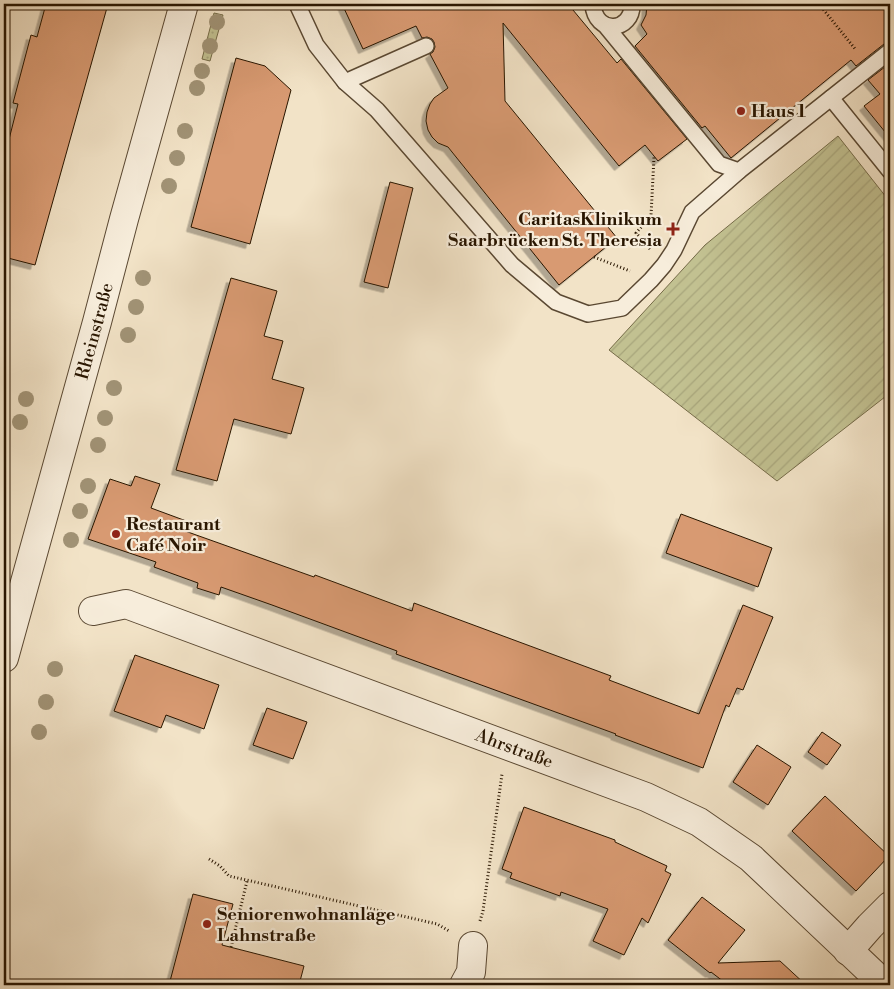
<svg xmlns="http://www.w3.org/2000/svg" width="894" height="989" font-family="'Libre Bodoni',serif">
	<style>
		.grass { fill: url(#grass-dots); stroke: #756b48 }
		.garden { fill: url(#garden-furrows); stroke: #756b48 }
		.building { fill: #d89a72; stroke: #281500; filter: url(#shadow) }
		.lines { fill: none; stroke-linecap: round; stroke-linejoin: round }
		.service-casing { stroke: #5a4832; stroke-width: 18 }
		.minor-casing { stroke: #5a4832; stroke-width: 30 }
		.tertiary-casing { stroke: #5a4832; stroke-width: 30 }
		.path { stroke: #281500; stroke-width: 3; stroke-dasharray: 1 2.5; stroke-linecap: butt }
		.service { stroke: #f7eddb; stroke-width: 15 }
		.minor { stroke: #f7eddb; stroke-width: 28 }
		.tertiary { stroke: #f7eddb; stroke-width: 28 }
		.tree { fill: #a19376 }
		.poi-dot { fill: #8f2418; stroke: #f7eddb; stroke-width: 2 }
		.labels { text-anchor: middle; stroke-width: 4.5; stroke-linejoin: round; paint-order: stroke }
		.poi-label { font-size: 18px; font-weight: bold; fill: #281500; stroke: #f7eddb; text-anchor: start }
		.street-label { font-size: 18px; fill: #281500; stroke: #f7eddb }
	</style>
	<defs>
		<pattern id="grass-dots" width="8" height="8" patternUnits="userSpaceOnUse" patternTransform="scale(1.25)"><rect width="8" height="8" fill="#c2c191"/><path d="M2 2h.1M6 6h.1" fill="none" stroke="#a7a57b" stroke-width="1.8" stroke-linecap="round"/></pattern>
		<pattern id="garden-furrows" width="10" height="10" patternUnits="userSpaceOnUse" patternTransform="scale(1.25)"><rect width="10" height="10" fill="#c2c191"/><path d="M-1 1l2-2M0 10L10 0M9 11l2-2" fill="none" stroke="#a7a57b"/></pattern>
		<filter id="shadow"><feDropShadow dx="-4.5" dy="4.5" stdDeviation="0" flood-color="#0004"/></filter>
	</defs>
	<rect width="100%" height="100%" fill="#f2e3c7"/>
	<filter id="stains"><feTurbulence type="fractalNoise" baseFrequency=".004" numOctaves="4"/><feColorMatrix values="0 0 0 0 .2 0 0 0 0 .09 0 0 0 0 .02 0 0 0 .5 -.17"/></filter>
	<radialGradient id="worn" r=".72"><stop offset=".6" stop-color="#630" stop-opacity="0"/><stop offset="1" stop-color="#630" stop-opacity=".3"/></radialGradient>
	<polygon class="grass" points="214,13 223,15 210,61 202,59"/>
	<polygon class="garden" points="838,136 890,202 890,393 777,481 609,350 705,245"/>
	<g class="building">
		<polygon points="46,4 108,4 35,265 4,257 4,159 18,104 13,103 31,35 37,37"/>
		<polygon points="342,4 568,4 617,63 621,59 687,139 658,161 645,145 619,166 503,23 505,101 617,238 559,285 448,147 438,143 432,137 428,130 426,121 427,112 430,104 434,98 448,88 430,54 433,52 435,47 434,42 432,39 427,37 422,38 416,26 363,49"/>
		<polygon points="647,4 890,4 890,42 884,44 856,66 851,60 731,158 705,126 702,128 635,46 647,34 641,25 646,15"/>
		<polygon points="236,58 265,66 291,90 250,244 191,227"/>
		<polygon points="890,63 890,138 864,106 880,94 868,80"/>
		<polygon points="390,182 413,188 388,288 364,282"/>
		<polygon points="231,278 277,291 264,336 283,341 272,379 304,388 291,434 234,419 217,481 176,470"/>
		<polygon points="135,476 160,484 151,508 189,522 185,531 314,577 315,575 412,611 414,603 611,676 609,680 699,714 743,605 773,617 743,690 737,688 729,707 726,705 703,768 615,735 616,734 396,654 397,651 272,605 221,587 219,595 197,588 198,583 154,567 156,562 88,539 110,479 131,486"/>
		<polygon points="681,514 772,548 758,587 666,553"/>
		<polygon points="135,655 219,685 204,729 166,715 161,728 114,711"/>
		<polygon points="267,708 307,722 293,759 253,745"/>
		<polygon points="822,732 841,745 827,765 808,752"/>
		<polygon points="757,745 791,767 768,805 733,782"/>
		<polygon points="825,796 889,856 856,891 792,831"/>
		<polygon points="524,807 615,840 615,842 667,866 665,871 671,874 648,923 642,918 624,955 593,941 608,909 561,892 560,896 510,878 512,873 502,869"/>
		<polygon points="193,894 233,904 222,945 304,966 299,985 169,985"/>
		<polygon points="702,897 745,930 718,963 780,961 806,985 728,985 711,972 710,973 668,940"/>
	</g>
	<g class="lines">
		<g class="service-casing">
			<g id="service">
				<polyline points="297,4 316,45 345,82 377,110 512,265 556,302 588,314 622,308 651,280 664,265 674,250 692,212 739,171"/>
				<path d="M593,4C595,36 633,32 632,4"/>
				<polyline points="605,25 719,164 739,171 890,51"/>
				<polyline points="345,82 426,46"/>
				<polyline points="831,98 890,171"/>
			</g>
		</g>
		<g class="minor-casing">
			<g id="minor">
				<path id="s1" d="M93,611L126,604L646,797L699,822L751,858L885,985"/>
				<polyline points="848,951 870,926 890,906"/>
				<polyline points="464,985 471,972 473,946"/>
			</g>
		</g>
		<g class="tertiary-casing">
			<g id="tertiary">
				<path id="s2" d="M4,658L97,322L124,219L184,4"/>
			</g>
		</g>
		<g class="path">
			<polyline points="819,4 856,50"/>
			<polyline points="650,249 636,233 651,216 654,157"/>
			<polyline points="594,257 630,271"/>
			<polyline points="209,859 220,866 229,876 437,924 449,931"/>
			<polyline points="480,921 483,911 502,774"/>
			<polyline points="231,947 247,881"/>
		</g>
		<use href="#service" class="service"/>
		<use href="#minor" class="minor"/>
		<use href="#tertiary" class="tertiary"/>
	</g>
	<g class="tree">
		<circle cx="217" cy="22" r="8"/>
		<circle cx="210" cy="46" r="8"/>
		<circle cx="202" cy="71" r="8"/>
		<circle cx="197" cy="88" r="8"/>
		<circle cx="185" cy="131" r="8"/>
		<circle cx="177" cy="158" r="8"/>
		<circle cx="169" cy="186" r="8"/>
		<circle cx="143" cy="278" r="8"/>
		<circle cx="136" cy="307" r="8"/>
		<circle cx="128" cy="335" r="8"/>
		<circle cx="114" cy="388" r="8"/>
		<circle cx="26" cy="399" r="8"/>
		<circle cx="105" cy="418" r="8"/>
		<circle cx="20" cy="422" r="8"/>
		<circle cx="98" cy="445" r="8"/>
		<circle cx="88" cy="486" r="8"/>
		<circle cx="80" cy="511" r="8"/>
		<circle cx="71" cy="540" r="8"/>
		<circle cx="55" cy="669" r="8"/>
		<circle cx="46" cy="702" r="8"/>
		<circle cx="39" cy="732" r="8"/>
	</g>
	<g class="poi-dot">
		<circle cx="741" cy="111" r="5"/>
		<path d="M670.5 221.5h5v5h5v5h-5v5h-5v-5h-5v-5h5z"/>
		<circle cx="116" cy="534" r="5"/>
		<circle cx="207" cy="924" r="5"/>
	</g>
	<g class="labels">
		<g class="poi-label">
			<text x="751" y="117">Haus 1</text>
			<text x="662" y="225" text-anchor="end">CaritasKlinikum<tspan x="662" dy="21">Saarbrücken St. Theresia</tspan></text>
			<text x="126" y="530">Restaurant<tspan x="126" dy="21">Café Noir</tspan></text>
			<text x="217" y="920">Seniorenwohnanlage<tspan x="217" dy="21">Lahnstraße</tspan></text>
		</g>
		<g class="street-label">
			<text dy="6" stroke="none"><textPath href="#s2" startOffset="339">Rheinstraße</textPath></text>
			<text dy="6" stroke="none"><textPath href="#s1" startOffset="448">Ahrstraße</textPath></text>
		</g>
	</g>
	<rect width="894" height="989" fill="none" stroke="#f2e3c7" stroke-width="20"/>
	<rect x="5" y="5" width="884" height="979" fill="none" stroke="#281500" stroke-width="2.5"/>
	<rect x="10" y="10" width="874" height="969" fill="none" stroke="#281500"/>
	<rect width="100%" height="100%" filter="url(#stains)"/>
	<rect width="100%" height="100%" fill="url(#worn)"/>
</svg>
